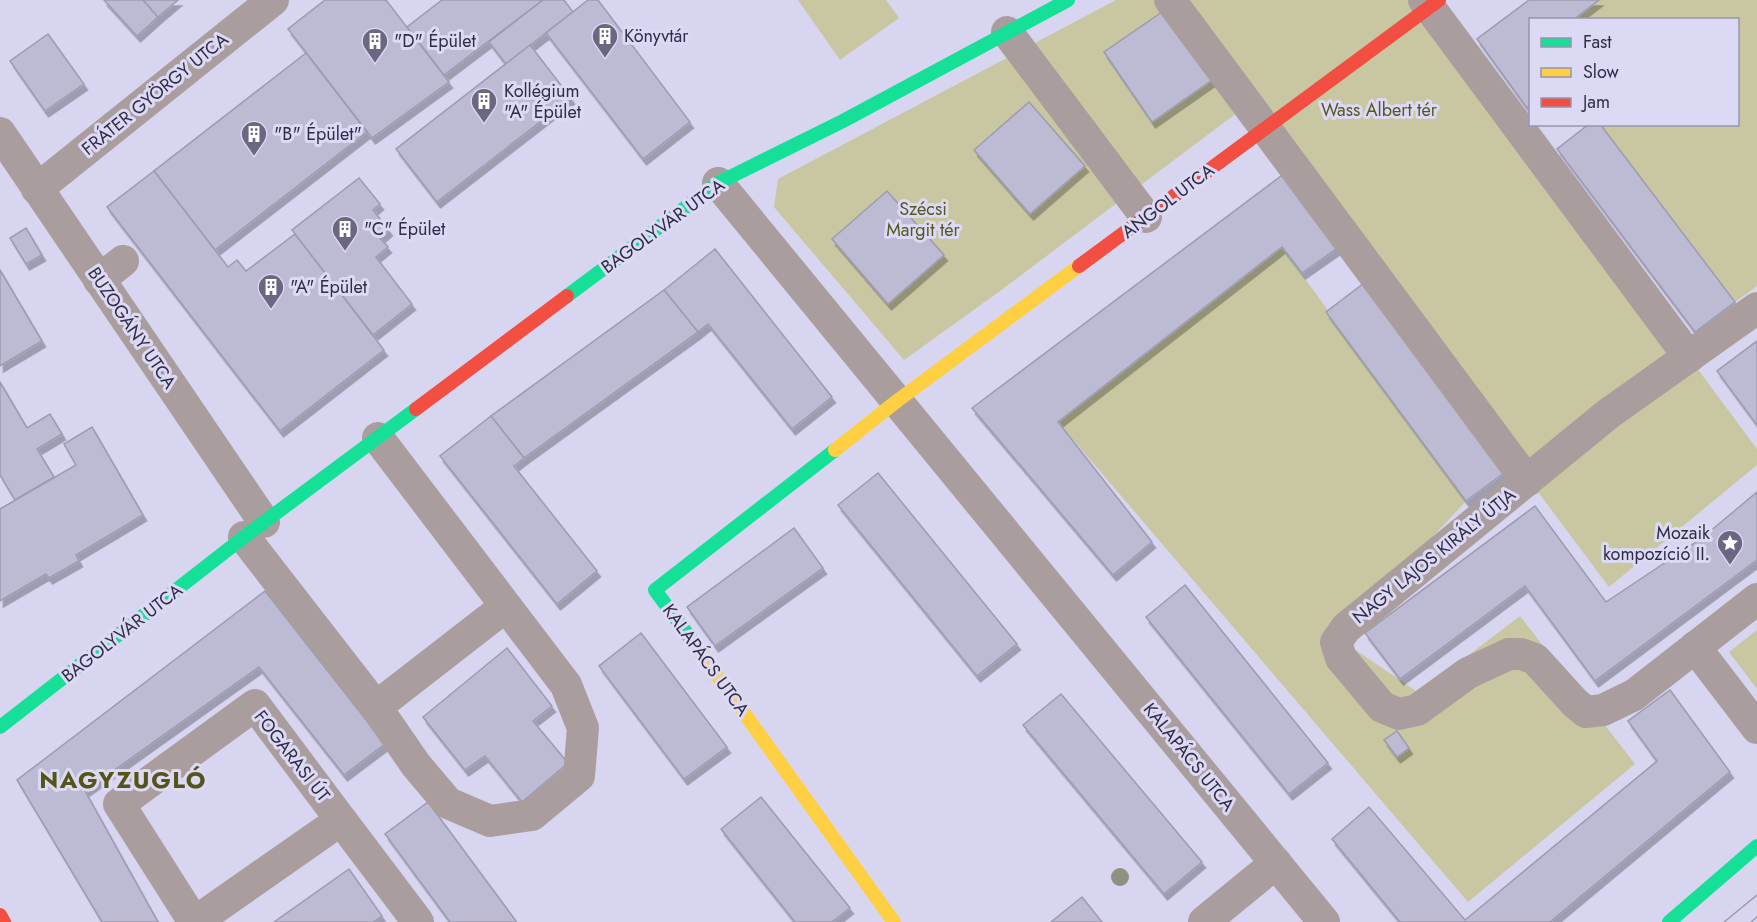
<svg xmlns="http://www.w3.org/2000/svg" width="1757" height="922" font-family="Jost,sans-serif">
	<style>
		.park { fill: #c8c7a1 }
		.building { fill: #bdbad3; stroke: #9d9ab2; stroke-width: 1.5; filter: url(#shadow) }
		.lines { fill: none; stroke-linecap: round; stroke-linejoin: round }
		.street { stroke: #aa9d9e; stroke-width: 32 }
		.fast { stroke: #16e098; stroke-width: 14 }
		.slow { stroke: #ffcf43; stroke-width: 14 }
		.jam { stroke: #f24e42; stroke-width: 14 }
		.tram { stroke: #a49aa2; stroke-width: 1.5 }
		.tree { fill: #90907e }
		.labels { text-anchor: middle; stroke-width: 6; stroke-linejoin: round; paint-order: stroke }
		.poi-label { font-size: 18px; fill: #302c47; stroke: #dcd9f5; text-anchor: start }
		.street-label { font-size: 18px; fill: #302c47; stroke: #dcd9f5 }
		.park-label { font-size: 18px; fill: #56571f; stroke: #dcd9f5 }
		.district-label { font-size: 24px; font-weight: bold; letter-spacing: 1.5px; fill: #545419; stroke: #dcd9f5 }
	</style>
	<defs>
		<filter id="shadow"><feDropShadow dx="3.5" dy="6" stdDeviation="0" flood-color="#0004"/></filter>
	</defs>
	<rect width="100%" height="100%" fill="#d8d5f1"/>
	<g class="park">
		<polygon points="798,0 886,0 899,18 840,60"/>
		<polygon points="1116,0 1161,0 1242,109 996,294 904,360 774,207 778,179"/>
		<polygon points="1170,0 1424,0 1757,449 1757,465 1609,587"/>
		<polygon points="1599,0 1757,0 1757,286 1735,302 1601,125 1738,124 1738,20 1573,20"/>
		<polygon points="1282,247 1466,501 1338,638 1419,693 1520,616 1635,764 1468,902 1058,422"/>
		<polygon points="1757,630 1757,689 1729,652"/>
	</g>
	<g class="building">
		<polygon points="104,0 143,0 158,17 137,36"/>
		<polygon points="143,0 178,0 158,17"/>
		<polygon points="325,0 386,0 449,82 372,138 288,29"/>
		<polygon points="442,0 543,0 444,75 407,27"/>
		<polygon points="543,0 564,0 573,12 506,64 489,42"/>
		<polygon points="588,0 598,0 690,122 643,159 546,33"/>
		<polygon points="1529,0 1599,0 1573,20 1530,20 1530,105 1527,108 1477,39"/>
		<polygon points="1165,10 1212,80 1152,122 1104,52"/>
		<polygon points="48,34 84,84 45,111 10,61"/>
		<polygon points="530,45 571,98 437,202 396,149"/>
		<polygon points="306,53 367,132 215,250 154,171"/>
		<polygon points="1029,102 1085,166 1030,214 974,150"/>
		<polygon points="1589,124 1600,124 1735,302 1695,332 1557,149"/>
		<polygon points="1289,170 1342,245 1302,273 1282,247 1058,422 1152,542 1113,575 972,408"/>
		<polygon points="154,171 228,267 237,260 246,271 295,234 384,350 280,431 107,207"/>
		<polygon points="359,178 380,204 373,210 389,230 380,238 388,247 376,257 412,304 373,335 292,230"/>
		<polygon points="887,191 944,255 888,304 832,239"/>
		<polygon points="26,228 42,255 26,264 10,238"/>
		<polygon points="715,249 832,397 792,429 708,324 698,332 664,290"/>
		<polygon points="0,270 42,341 0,366"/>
		<polygon points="1368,280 1508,470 1466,501 1326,312"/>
		<polygon points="664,290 698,332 524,458 491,416"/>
		<polygon points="1757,341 1757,425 1717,371"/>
		<polygon points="0,382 27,428 50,414 62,434 37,449 54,477 15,500 0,475"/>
		<polygon points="491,416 524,458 514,466 597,571 557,604 440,456"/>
		<polygon points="92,427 143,515 76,555 79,561 49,578 46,574 0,601 0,509 76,465 64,444"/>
		<polygon points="878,473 1017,644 977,676 838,505"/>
		<polygon points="1757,492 1757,560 1595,681 1525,586 1400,679 1365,633 1535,506 1606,602 1702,538"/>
		<polygon points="794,528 823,568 715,646 687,607"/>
		<polygon points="1185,585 1328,763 1289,794 1146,617"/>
		<polygon points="265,591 385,744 344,775 259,667 85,791 158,922 102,922 17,780"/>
		<polygon points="641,633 727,747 684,779 599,666"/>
		<polygon points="507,648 552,706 533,721 568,763 522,802 485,756 465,770 423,717"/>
		<polygon points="1670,690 1730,772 1550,922 1400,922 1332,839 1369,807 1465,920 1657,761 1628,721"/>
		<polygon points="1061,694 1202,862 1164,894 1023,725"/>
		<polygon points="1397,731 1409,748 1397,757 1384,740"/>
		<polygon points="761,797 850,908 832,922 795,922 721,829"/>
		<polygon points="428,802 516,921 515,922 450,922 385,834"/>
		<polygon points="349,869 382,916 373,922 274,922"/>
		<polygon points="1082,897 1102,922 1051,922"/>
	</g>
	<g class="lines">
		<g class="street">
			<polyline points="1170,0 1527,481"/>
			<polyline points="1424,0 1689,357"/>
			<polyline points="1007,32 1146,217"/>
			<polyline points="0,133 264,522"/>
			<polyline points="718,183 1324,922"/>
			<polyline points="37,189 273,0"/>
			<polyline points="99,280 123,261"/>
			<polyline points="1757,308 1608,414 1346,628 1336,642 1341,658 1382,707 1399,714 1417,710 1468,673 1509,654 1521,654 1535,659 1575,703 1586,712 1603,710 1634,695 1757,599"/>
			<polyline points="244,537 376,707 416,765 448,803 490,821 532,815 579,776 583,728 566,685 378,438"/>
			<polyline points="1695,647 1757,728"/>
			<polyline points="376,707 505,607"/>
			<polyline points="341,820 418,922"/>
			<polyline points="194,922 119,804 255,705 341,820 195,922"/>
			<polyline points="1204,922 1276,863"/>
		</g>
		<g class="fast">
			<polyline points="567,296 718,183 843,121 1068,0"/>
			<polyline points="696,646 655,590 835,450"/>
			<polyline points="0,727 244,537 416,409"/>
			<polyline points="1669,922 1757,846"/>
		</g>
		<g class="slow">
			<polyline points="835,450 897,401 1079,266"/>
			<polyline points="696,646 894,922"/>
		</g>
		<g class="jam">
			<polyline points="1079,266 1439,0"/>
			<polyline points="416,409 567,296"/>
			<polyline points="0,915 4,922"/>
		</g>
		<g class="tram">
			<polyline points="1724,922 1757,895"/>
			<polyline points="1751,922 1757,917"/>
		</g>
	</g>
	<circle class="tree" cx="1120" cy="877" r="9"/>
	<defs>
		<g id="building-pin" transform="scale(1.35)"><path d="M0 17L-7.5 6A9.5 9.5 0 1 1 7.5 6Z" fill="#6b6782" stroke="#dcd9f5"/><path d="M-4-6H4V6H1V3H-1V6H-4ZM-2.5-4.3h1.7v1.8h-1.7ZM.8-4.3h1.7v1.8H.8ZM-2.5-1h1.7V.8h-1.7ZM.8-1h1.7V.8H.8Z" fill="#fff"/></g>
		<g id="sight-pin" transform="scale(1.35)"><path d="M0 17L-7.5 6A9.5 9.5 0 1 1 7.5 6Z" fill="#6b6782" stroke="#dcd9f5"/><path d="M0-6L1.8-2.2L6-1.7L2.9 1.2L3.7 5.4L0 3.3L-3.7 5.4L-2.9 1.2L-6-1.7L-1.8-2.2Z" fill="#fff"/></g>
	</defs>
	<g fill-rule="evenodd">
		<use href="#building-pin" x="605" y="36"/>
		<use href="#building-pin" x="375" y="41"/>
		<use href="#building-pin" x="484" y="101"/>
		<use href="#building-pin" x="254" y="134"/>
		<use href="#building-pin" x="345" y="229"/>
		<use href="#building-pin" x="271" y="287"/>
		<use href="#sight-pin" x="1730" y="543"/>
	</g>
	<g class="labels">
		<g class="poi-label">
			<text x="624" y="42">Könyvtár</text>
			<text x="394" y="47">"D" Épület</text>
			<text x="504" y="97">Kollégium<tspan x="504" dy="21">"A" Épület</tspan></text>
			<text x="274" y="140">"B" Épület"</text>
			<text x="364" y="235">"C" Épület</text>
			<text x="290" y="293">"A" Épület</text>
			<text x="1710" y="539" text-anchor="end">Mozaik<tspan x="1710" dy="21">kompozíció II.</tspan></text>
		</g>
		<g class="street-label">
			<text transform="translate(155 94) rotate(-39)" y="6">FRÁTER GYÖRGY UTCA</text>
			<text transform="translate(1168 201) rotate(-37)" y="6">ANGOL UTCA</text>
			<text transform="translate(663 226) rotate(-36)" y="6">BAGOLYVÁR UTCA</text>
			<text transform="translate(132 328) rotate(56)" y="6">BUZOGÁNY UTCA</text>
			<text transform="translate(1434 556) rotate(-39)" y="6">NAGY LAJOS KIRÁLY ÚTJA</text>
			<text transform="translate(122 633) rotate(-38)" y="6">BAGOLYVÁR UTCA</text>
			<text transform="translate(706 660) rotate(54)" y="6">KALAPÁCS UTCA</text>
			<text transform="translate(292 756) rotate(52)" y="6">FOGARASI ÚT</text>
			<text transform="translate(1189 757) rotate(51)" y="6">KALAPÁCS UTCA</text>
		</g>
		<g class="park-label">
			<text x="1379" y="116">Wass Albert tér</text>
			<text x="923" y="215">Szécsi<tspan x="923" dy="21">Margit tér</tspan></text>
		</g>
		<g class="district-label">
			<text x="123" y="788">NAGYZUGLÓ</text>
		</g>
	</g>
	<rect x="1529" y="18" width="210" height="108" fill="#dcd9f5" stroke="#9794af" stroke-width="1.5"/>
	<rect x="1541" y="38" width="30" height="9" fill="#16e098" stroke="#9794af" stroke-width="1.5"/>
	<text x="1583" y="48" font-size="18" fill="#302c47">Fast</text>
	<rect x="1541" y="68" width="30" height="9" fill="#ffcf43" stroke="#9794af" stroke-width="1.5"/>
	<text x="1583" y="78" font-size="18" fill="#302c47">Slow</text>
	<rect x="1541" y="98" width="30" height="9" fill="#f24e42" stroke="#9794af" stroke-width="1.5"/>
	<text x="1583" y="108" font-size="18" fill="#302c47">Jam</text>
</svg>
